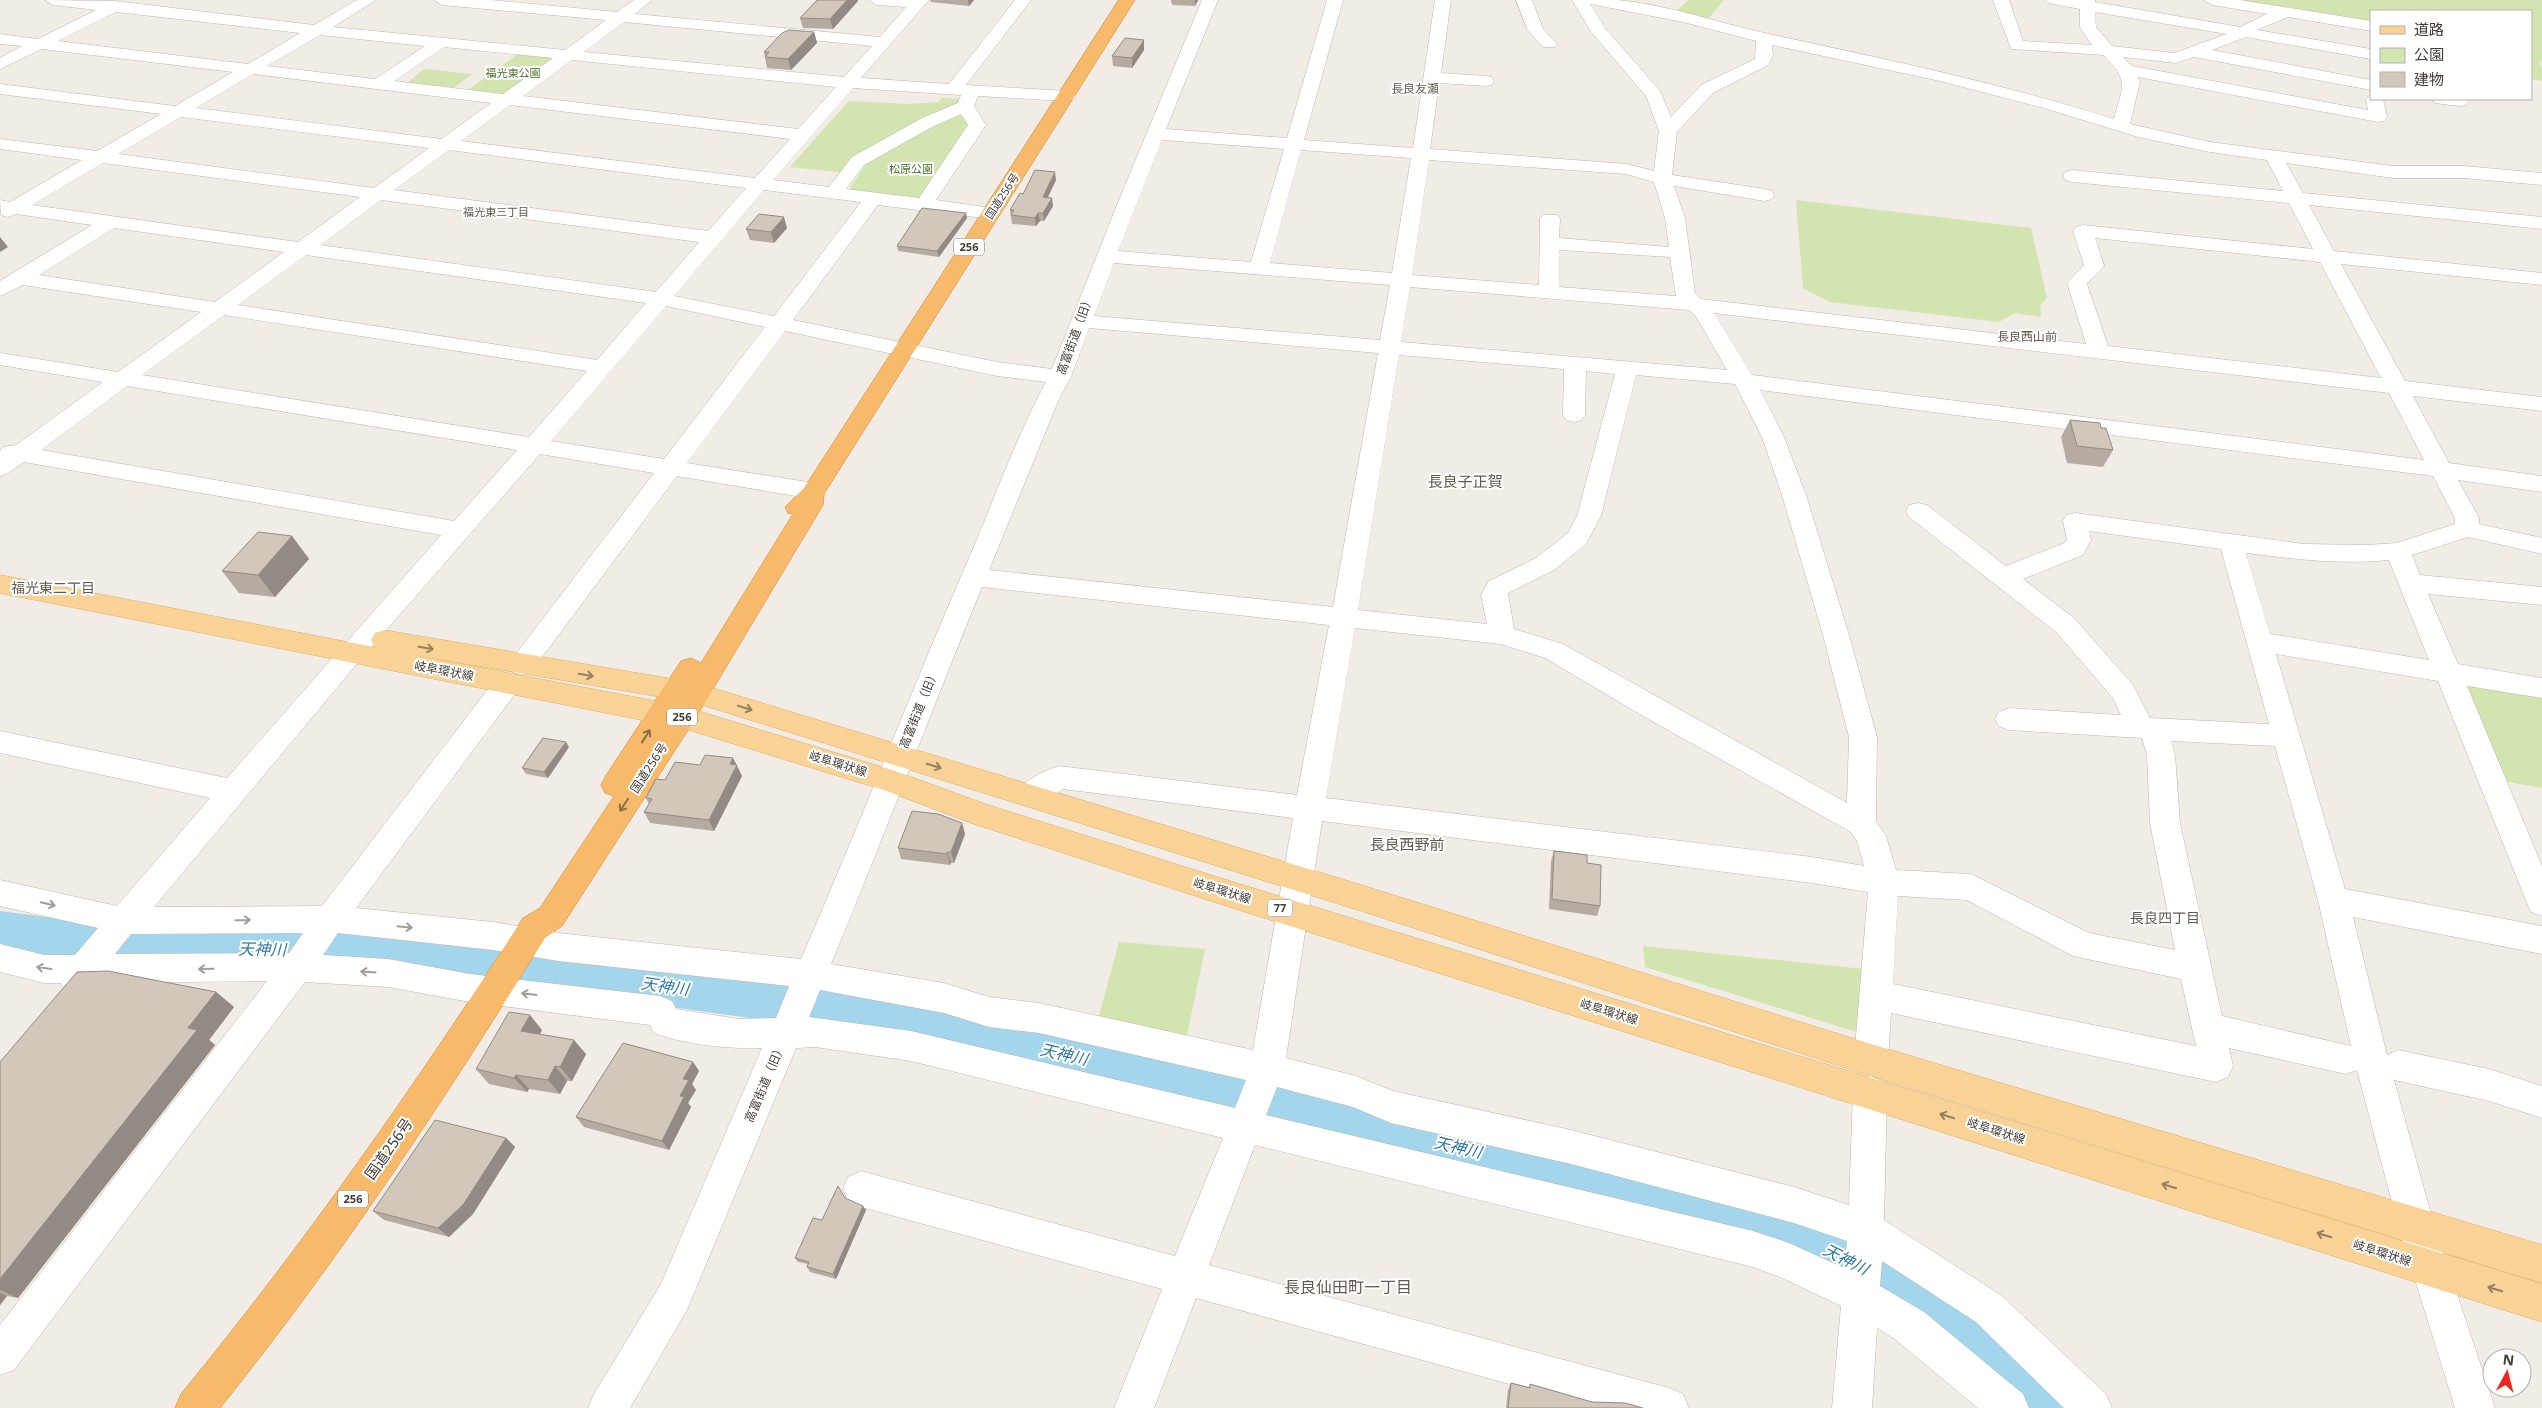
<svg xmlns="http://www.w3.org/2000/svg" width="2542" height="1408" font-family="'Noto Sans','Noto Sans JP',sans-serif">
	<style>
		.green { fill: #d2e4af }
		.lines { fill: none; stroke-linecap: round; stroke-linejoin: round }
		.river { fill: #a3d6ec; fill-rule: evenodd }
		.minor-casing { stroke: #bfb6ab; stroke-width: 1 }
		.major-casing { stroke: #ddad67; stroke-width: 1 }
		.highway-casing { stroke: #d58c3b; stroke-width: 1 }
		.minor { fill: #fff; fill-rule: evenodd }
		.major { fill: #f9d296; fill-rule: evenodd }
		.highway { fill: #f7b96a; fill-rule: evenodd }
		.wall { fill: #b5aba1 }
		.shaded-wall { fill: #938b83 }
		.building { fill: #d2c7bb; stroke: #938b83 }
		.oneway { stroke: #958061 }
		.oneway2 { stroke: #8b6e4a }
		.oneway3 { stroke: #a19e9a }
		.labels { text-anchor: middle; stroke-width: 4; stroke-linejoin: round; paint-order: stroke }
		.far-park-label { font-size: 11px; fill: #4e722b; stroke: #fff }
		.far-street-label { font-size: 11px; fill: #433c35; stroke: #fff }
		.far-neighbourhood-label { font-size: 11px; fill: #66594c; stroke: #fff }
		.shield { fill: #fff; stroke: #7b7672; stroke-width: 1 }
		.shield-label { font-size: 11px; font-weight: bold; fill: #433c35 }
		.far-quarter-label { font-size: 12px; fill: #66594c; stroke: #fff }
		.street-label { font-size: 12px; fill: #433c35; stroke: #fff }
		.neighbourhood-label { font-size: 14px; fill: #66594c; stroke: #fff }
		.quarter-label { font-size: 15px; fill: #66594c; stroke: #fff }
		.near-street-label { font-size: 15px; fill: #433c35; stroke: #fff }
		.near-water-label { font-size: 16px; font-style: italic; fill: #30799b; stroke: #fff }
		.near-neighbourhood-label { font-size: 16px; fill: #66594c; stroke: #fff }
	</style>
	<rect width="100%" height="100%" fill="#f1ece5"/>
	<g class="green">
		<polygon points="1688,0 1724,0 1707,20 1674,14"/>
		<polygon points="2228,0 2542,0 2542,62 2539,61 2542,68 2542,81 2531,79 2531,11 2371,11 2371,24"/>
		<polygon points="518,54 556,58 504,95 467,91"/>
		<polygon points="424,69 472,74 455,87 407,83"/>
		<polygon points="942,98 961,99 959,106 846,173 790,167 849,101 909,104 939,102"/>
		<polygon points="964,112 977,129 919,198 853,191 850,188 868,161 943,119"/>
		<polygon points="1796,200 2031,228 2047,298 2040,305 2041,317 2015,313 1999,322 1830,302 1803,288"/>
		<polygon points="2469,683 2542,695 2542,788 2503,781 2464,687"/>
		<polygon points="1119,942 1205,949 1185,1045 1097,1023"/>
		<polygon points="1643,946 1864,969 1860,1033 1645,967"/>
	</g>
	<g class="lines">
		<polygon class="river" points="0,911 132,928 313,931 555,951 830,987 1003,1018 1690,1177 1796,1207 1964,1290 2081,1388 2089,1408 2019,1408 1926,1328 1787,1256 1690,1227 1003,1060 830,1029 555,991 313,969 132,966 0,949"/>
		<g class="minor-casing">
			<g id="minor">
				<path d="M45,0L115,1L314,25L357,0H376L333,27L565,50L606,20L442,5L434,0H491L617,12L634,0H652L635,14L880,37L906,7L877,5L869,0H929L861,78L949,84L1015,0H1031L966,85L1067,91L1073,92L1076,96L1073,100L1067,101L978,96L974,106L986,125L936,200L998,209L1001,213L998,217L991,219L878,205L793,320L997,362L1052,369L1117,205L1202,0H1218L1166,129L1287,138L1327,0H1343L1304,140L1413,148L1435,0H1451L1441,73L1486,76L1492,77L1494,81L1492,85L1486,86L1439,83L1430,149L1627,164L1654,171L1659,131L1646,96L1592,33L1572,0C1587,0 1603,0 1618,0C1669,5 1718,23 1769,34C1885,59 2000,83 2114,119C2123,84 2130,82 2103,55L2011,49L1993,0H2009L2023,41L2092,45L2080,27V9L2048,3L2045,0H2095V2L2240,27L2267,14L2212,5L2204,0H2240L2371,21V31L2288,17L2257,30L2371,49V59L2246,37L2212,50L2371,80V90L2194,57L2176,63L2123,57L2132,66L2368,110L2366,99L2371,95V99H2383L2387,117L2384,121L2378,122L2138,77L2140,82L2130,124L2210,142L2393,166H2464L2542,173V185L2464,178H2393L2286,163L2303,193L2542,217V229L2309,205L2334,251L2542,273V285L2341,264L2405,381L2542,397V411L2413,396L2449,463L2542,476V492L2458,480L2479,518V524L2542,538V554L2468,537L2412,555L2420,575L2542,587V605L2428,594L2458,664L2542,678V698L2467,686L2542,866V916L2531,912L2527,903L2438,681L2276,654L2345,889L2542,926V954L2353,917L2387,1055L2398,1050L2489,1069L2542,1086V1118L2489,1101L2394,1080L2434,1225L2495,1408H2455L2398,1225L2357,1070L2346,1074L2229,1048L2233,1066L2228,1077L2216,1082L1891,1013L1888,1060L1883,1071L1871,1076L1859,1071L1854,1060L1868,892L1812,883L1322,821L1286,1058L1356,1076L1393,1091L1571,1130L1794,1187L1849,1205L1853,1092L1858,1081L1870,1076L1882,1081L1887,1092L1884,1220L2002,1296L2106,1394L2112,1408H2064L1976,1322L1882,1261L1880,1286L1924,1312L2023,1394L2029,1408H1978L1896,1340L1877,1328L1872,1408H1832L1841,1306L1782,1278L1753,1267L1255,1145L1209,1265L1669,1388L1683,1394L1689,1408H1597L1196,1298L1154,1408H1114L1162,1289L861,1207L848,1201L843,1189L848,1177L861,1171L1175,1256L1223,1138L911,1061L815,1047L796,1048L687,1310L630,1408H588L594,1394L661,1284L762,1048C728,1049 687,1045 654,1033L650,1025L470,1002L388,987L305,982L14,1370L0,1375V1325L267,981L91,983L86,988L75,992L64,988L61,983H44L0,972V944L44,955H75L98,928L0,906V880L117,906L210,798L0,753V731L227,778L441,535L24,462L8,473L0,476V451L3,447L16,445L103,382L0,365V353L118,372L201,312L23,285L0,296V281L92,225L16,214L8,217L1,215L0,200L10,202L82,160L0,149V139L97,151L161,114L0,94V84L175,106L233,72L42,49L0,69V58L22,46L0,44V34L38,39L96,10L53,5ZM1590,4L1683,22L1756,41L1755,59L1701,85L1671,117L1660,91L1605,28ZM116,12L300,33L248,64L58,41ZM2095,12L2227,34L2174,53L2112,46L2096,27ZM624,22L872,46L844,77L584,52ZM320,35L425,46L375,79L267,66ZM1772,45L1940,81L2044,108L2138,137L2210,152L2267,160L2283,191L2072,170L2065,172L2063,176L2065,180L2072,182L2289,203L2313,249L2083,225L2076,227L2073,231L2084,265L2067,283L2086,344L1701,299L1695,293L1685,218L1674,186L1765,201L1772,199L1774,195L1772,191L1765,189L1672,175L1677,132L1713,93L1768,65L1773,56ZM444,47L553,58L503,94L394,81ZM572,60L836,87L798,129L523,96ZM253,74L491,103L441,139L196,108ZM853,88L961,95L958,103L922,118L852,157L829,187L773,180ZM510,105L790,139L755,178L461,141ZM961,114L968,125L919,198L846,189L864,165L934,126ZM181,117L429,148L374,188L118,154ZM1162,140L1284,149L1251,262L1118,251ZM449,150L746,188L708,231L394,190ZM1301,150L1411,158L1392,273L1270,263ZM1429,160L1626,174L1654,182L1665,218L1669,247L1559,238L1560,219L1557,215H1543L1540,219L1539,285L1412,275ZM103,163L360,197L298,242L32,205ZM764,190L861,202L774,316L674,296ZM381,200L699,242L656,292L320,245ZM114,228L284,252L215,302L39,275ZM2095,238L2320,262L2381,378L2108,346L2087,284L2104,266ZM1559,250L1670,257L1676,296L1559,287ZM306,255L646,303L597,360L238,305ZM1114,263L1390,285L1380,340L1094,316ZM1410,287L1689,310L1695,315L1727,370L1401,342ZM666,306L765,327L664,459L551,441ZM1714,313L2389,393L2424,460L1752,375ZM224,315L587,371L529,437L142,375ZM1089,328L1378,353L1333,607L989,570L1059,399L1071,377ZM785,331L997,376L1046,382C1017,435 996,495 972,551C913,686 860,824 801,959L558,933L493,922L356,908L518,690L522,683L518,676L508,673L498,676L322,906L154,907L360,660L540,454L654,473L513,658L509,665L513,672L522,675L531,672L677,476L814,499L822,497L826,491L822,485L814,483L687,463ZM1399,355L1564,369L1563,415L1566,420L1574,422L1582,420L1585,415L1586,371L1615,374L1577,516L1568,533L1536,558L1489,581L1481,595L1487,624L1358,610ZM1636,375L1735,384L1762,437L1782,495L1823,635L1849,737L1847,803L1563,644L1514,629L1508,593L1554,570L1586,544L1589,538L1601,516ZM127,386L517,450L454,521L41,450ZM1760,390L2433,476L2455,518V524L2397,543L2367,545L2304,544L2075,513L2066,515L2063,521L2067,540L2065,543L2006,566L1927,505L1918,503L1909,505L1906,511L1909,517L2056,632L2113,698L2121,715L2009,708L1999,712L1995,719L1999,726L2009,730L2142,738L2147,755L2150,823L2175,950L2089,933L1971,874L1896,870L1886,836L1876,821L1877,737L1849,635L1806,495L1784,437ZM2089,531L2221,549L2269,724L2150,718L2133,685L2074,618L2023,579L2083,555L2091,540ZM2246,553C2294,559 2341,565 2389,560L2429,660L2270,634ZM982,587L1329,625L1297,795L1059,766C1044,771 1023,780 1015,795L1020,803C1037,809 1049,798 1063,789L1293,818L1253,1050L1039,1003L989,997L944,983L831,964C883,839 931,712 982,587ZM1355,628L1501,644L1545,658L1650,720L1851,832L1857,841L1864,866L1812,857L1326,798ZM2171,741L2275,746L2318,900L2351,1046L2222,1016L2180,823L2175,755ZM1898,896L1967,900L2073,956L2181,979L2196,1046L1893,984ZM303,933L289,953L115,954L131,934ZM338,933L493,950L558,961L789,986L776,1018L739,1019L676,1009L672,1001L660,996L470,974L388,959L323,955ZM820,990L944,1013L989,1027L1039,1033L1246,1080L1235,1108L911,1031L809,1017ZM1277,1087L1353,1107L1391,1123L1571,1164L1794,1223L1847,1241L1844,1268L1789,1243L1753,1231L1266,1115Z"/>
				<polygon points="1516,0 1532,0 1543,29 1557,44 1555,47 1543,47 1527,29"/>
				<polygon points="2432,99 2467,99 2469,101 2466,105 2460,106 2435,103"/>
			</g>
		</g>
		<g class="major-casing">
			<polygon id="major" points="0,575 379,648 375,647 371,640 375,633 384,630 696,683 1358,884 1871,1044 2542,1245 2542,1283 1871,1076 1358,910 696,703 408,654 682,706 892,770 988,805 1217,877 2542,1284 2542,1322 1217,903 971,823 884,790 682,728 0,593"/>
		</g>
		<g class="highway-casing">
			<path id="highway" d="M1119,0H1135L824,494L823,505L692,724L562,926L545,938C444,1100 340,1259 220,1408H175L181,1394C305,1243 417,1083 523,918L540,908L614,796L605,793L601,785L605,777L681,661L691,658L701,663L793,514L788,513L785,507L804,488Z"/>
		</g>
		<use href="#minor" class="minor"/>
		<use href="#major" class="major"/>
		<use href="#highway" class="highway"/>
	</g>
	<g class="wall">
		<polygon points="930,0 974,0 969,6 931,2"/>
		<polygon points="1171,0 1198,0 1195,6 1172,5"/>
		<polygon points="858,1 833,29 803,28 800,18"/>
		<polygon points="814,32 817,43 791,70 767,68 764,52"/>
		<polygon points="1144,50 1132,68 1113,66 1112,56"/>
		<polygon points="1056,180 1048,197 1053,206 1044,221 1040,221 1036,226 1012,224 1010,210 1023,194"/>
		<polygon points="967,218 939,257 898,251 897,246"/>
		<polygon points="787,228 774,243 750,240 746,229"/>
		<polygon points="2070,420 2101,428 2113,450 2103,467 2067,463 2061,437"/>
		<polygon points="292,536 309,559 275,597 239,593 222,571"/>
		<polygon points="569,747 548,778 526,774 522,768"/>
		<polygon points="733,758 742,776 714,831 650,823 644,812 649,804 646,798 665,780 700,765"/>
		<polygon points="962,823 965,834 954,863 951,863 950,865 901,859 898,848"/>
		<polygon points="1554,851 1587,863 1600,906 1597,916 1549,909 1551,861"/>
		<polygon points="216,992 234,1007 209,1040 215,1045 18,1298 7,1296 0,1305 0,1062"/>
		<polygon points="542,1030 540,1034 586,1054 572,1081 567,1081 560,1094 529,1089 527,1092 489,1084 476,1069"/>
		<polygon points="693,1062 699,1071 692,1084 696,1090 688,1103 691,1107 669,1150 584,1127 576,1117"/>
		<polygon points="506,1138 515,1147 473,1214 449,1237 384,1220 373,1211"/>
		<polygon points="845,1198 866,1210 836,1279 810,1272 807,1267 808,1264 798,1262 795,1258 822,1220"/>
		<polygon points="1511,1383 1529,1387 1530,1384 1592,1402 1643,1408 1506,1408 1508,1390"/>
	</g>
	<g class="shaded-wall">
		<polygon points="847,0 858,0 858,1 833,29 830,19"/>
		<polygon points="968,0 974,0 969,6"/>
		<polygon points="1195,0 1198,0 1195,6"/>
		<polygon points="814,32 817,43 791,70 788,59"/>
		<polygon points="1144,40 1144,50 1132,68 1132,58"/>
		<polygon points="1055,172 1056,180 1044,205 1043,197"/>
		<polygon points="1052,198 1053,206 1044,221 1043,213"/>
		<polygon points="966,213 967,218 939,257 937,251"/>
		<polygon points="1038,213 1040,221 1036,226 1035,218"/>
		<polygon points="784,217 787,228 774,243 771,232"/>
		<polygon points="0,237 8,247 0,252"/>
		<polygon points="292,536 309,559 275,597 258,575"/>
		<polygon points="566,742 569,747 548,778 544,772"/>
		<polygon points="733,758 742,776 714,831 709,820"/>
		<polygon points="962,823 965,834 954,863 951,852"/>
		<polygon points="947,852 951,863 950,865 947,854"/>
		<polygon points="216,992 234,1007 209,1040 215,1045 18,1298 0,1290 0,1279 188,1028"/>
		<polygon points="530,1015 542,1030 533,1046 521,1031"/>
		<polygon points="574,1040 586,1054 572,1081 560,1067"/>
		<polygon points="693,1062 699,1071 692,1084 696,1090 688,1103 691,1107 669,1150 662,1141 680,1096 683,1079"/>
		<polygon points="555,1066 567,1081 560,1094 548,1080"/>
		<polygon points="516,1075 529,1089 527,1092 514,1078"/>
		<polygon points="506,1138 515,1147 473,1214 449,1237 438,1228"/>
		<polygon points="863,1206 866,1210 836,1279 833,1274"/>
		<polygon points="0,1293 7,1296 0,1305"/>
	</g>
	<g class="building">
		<polygon points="817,0 847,0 830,19 800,18"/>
		<polygon points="789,30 814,32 788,59 765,57 769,52 764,52 782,33"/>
		<polygon points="1125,38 1144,40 1132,58 1112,56"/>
		<polygon points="1035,170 1055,172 1043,197 1052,198 1043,213 1038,213 1035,218 1011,215 1014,210 1010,210 1020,193 1023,194"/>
		<polygon points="922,208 966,213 937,251 897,246"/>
		<polygon points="759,214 784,217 771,232 746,229"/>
		<polygon points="2070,420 2100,423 2101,428 2106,428 2113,450 2077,446"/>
		<polygon points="258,532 292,536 258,575 222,571"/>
		<polygon points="543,738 566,742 544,772 522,768"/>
		<polygon points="705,755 733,758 730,764 737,765 709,820 644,812 652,799 646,798 656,779 665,780 675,762 700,765"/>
		<polygon points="912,811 938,814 962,823 951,852 947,852 947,854 898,848"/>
		<polygon points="1554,851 1587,855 1587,863 1601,865 1600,906 1552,899"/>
		<polygon points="108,971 216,992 188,1028 197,1030 0,1279 0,1062 77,972"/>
		<polygon points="509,1012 530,1015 521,1031 574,1040 560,1067 555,1066 548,1080 516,1075 514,1078 476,1069"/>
		<polygon points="623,1043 693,1062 683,1079 689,1080 680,1096 684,1097 662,1141 576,1117"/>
		<polygon points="435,1120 506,1138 463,1205 438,1228 373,1211"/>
		<polygon points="838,1186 845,1198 863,1206 833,1274 807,1267 809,1262 795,1258 813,1218 822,1220"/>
		<polygon points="1511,1383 1530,1388 1530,1384 1592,1402 1625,1403 1643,1408 1508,1408"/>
	</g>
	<defs><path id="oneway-shaft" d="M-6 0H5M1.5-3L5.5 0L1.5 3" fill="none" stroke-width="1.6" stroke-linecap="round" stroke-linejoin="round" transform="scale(1.25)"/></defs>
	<g class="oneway">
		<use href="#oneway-shaft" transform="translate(426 648) rotate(10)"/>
		<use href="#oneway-shaft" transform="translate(586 675) rotate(9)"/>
		<use href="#oneway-shaft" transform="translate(745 708) rotate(17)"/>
		<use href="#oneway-shaft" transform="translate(934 766) rotate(17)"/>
		<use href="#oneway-shaft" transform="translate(1947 1116) rotate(-163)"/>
		<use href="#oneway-shaft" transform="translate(2169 1186) rotate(-163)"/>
		<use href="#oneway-shaft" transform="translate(2324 1235) rotate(-163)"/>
		<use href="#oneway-shaft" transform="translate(2495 1289) rotate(-163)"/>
	</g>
	<g class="oneway2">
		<use href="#oneway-shaft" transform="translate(646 736) rotate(-58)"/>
		<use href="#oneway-shaft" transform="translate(624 805) rotate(123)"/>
	</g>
	<g class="oneway3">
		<use href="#oneway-shaft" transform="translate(48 904) rotate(13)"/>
		<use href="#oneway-shaft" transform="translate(243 920) rotate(-1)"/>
		<use href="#oneway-shaft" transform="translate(405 927) rotate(6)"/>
		<use href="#oneway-shaft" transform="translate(44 968) rotate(-172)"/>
		<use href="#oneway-shaft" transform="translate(206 969) rotate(179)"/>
		<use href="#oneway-shaft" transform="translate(368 972) rotate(-176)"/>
		<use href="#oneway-shaft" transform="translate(529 994) rotate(-173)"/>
	</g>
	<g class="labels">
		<g class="far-park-label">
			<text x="513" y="77">福光東公園</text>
			<text x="911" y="173">松原公園</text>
		</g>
		<g class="far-street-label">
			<text transform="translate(1002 196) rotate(-57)" y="4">国道256号</text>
		</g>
		<g class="far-neighbourhood-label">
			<text x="496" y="216">福光東三丁目</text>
		</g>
		<g class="shield">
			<rect x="954" y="238.5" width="30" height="17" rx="4"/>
			<rect x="667" y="708.5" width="30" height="17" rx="4"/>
			<rect x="1267.5" y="899.5" width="25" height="17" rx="4"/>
			<rect x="338" y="1190.5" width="30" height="17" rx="4"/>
		</g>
		<g class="shield-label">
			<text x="969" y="251">256</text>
			<text x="682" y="721">256</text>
			<text x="1280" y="912">77</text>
			<text x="353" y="1203">256</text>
		</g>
		<g class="far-quarter-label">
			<text x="1415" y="93">長良友瀬</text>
			<text x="2027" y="341">長良西山前</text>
		</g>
		<g class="street-label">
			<text transform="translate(1075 335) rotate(-70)" y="4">高富街道（旧）</text>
			<text transform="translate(444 671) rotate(11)" y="4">岐阜環状線</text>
			<text transform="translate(919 709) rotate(-68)" y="4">高富街道（旧）</text>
			<text transform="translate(838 764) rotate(17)" y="4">岐阜環状線</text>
			<text transform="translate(649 768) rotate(-57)" y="4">国道256号</text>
			<text transform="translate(1222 891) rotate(17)" y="4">岐阜環状線</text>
			<text transform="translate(1609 1012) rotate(17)" y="4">岐阜環状線</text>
			<text transform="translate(765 1083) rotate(-67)" y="4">高富街道（旧）</text>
			<text transform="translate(1996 1131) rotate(18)" y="4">岐阜環状線</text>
			<text transform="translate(2382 1253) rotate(18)" y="4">岐阜環状線</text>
		</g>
		<g class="neighbourhood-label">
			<text x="53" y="593">福光東二丁目</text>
			<text x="2165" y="923">長良四丁目</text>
		</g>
		<g class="quarter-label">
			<text x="1465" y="487">長良子正賀</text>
			<text x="1407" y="850">長良西野前</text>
		</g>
		<g class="near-street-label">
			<text transform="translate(389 1149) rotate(-55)" y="5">国道256号</text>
		</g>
		<g class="near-water-label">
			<text transform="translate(262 949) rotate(1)" y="6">天神川</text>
			<text transform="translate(665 986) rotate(8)" y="6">天神川</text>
			<text transform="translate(1064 1054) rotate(13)" y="6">天神川</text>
			<text transform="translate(1458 1147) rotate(13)" y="6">天神川</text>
			<text transform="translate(1846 1259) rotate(27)" y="6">天神川</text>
		</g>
		<g class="near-neighbourhood-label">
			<text x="1348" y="1293">長良仙田町一丁目</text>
		</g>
	</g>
	<rect x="2370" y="10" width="162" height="90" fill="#ffffff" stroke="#b4b1ae"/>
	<rect x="2380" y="26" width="25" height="8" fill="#f9d296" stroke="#b4b1ae"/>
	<text x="2414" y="35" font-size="15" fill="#433c35">道路</text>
	<rect x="2380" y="48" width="25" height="15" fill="#d2e4af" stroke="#b4b1ae"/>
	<text x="2414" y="60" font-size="15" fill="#433c35">公園</text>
	<rect x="2380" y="72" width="25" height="15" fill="#d2c7bb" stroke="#b4b1ae"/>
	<text x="2414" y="85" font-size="15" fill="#433c35">建物</text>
	<g transform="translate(2507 1373) rotate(7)"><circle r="24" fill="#ffffff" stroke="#b4b1ae"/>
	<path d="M0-4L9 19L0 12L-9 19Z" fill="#f0261d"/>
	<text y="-8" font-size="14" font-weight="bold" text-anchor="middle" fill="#433c35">N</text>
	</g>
</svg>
